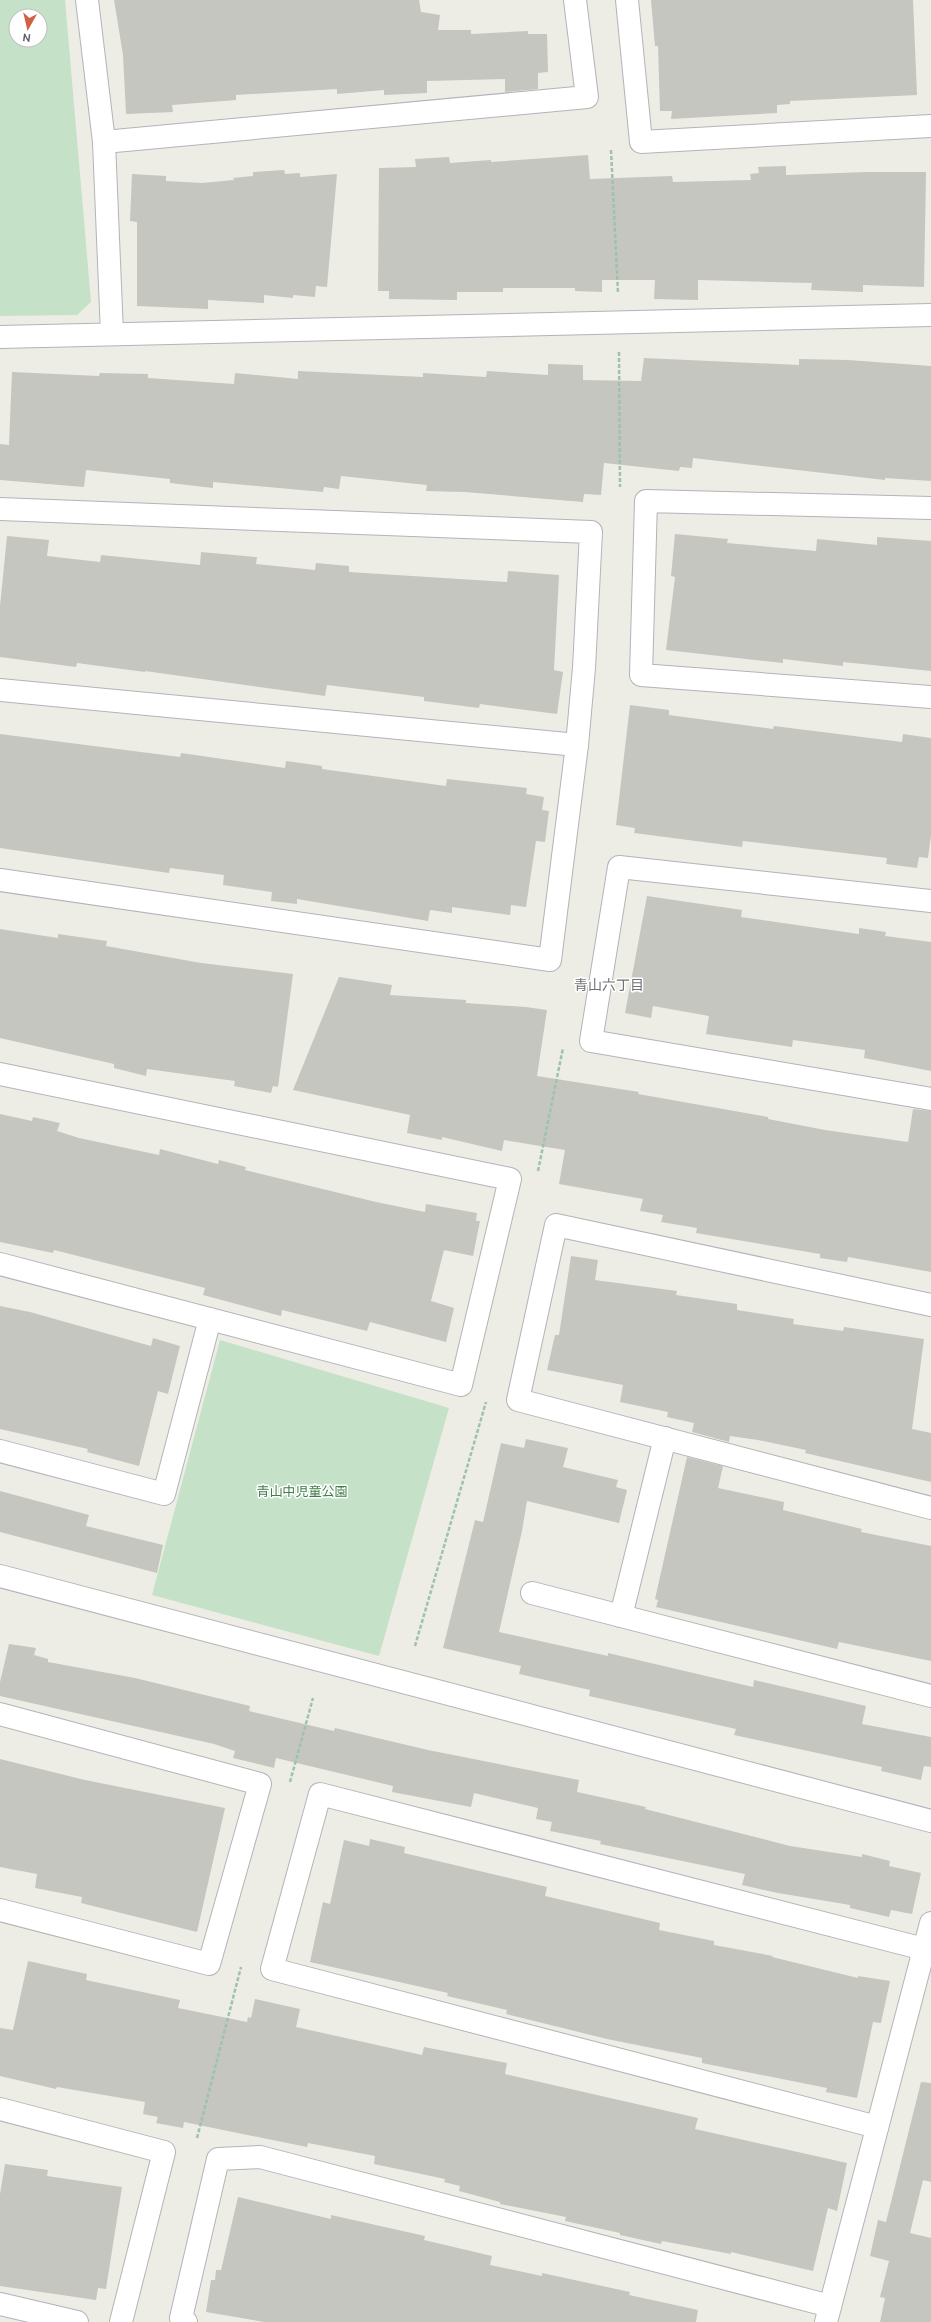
<svg xmlns="http://www.w3.org/2000/svg" width="931" height="2322" font-family="Ubuntu,'Noto Sans JP',sans-serif">
	<style>
		.green { fill: #c5e2c8; fill-rule: evenodd }
		.building { fill: #c6c6c0 }
		.lines { fill: none; stroke-linecap: round; stroke-linejoin: round }
		.minor-casing { stroke: #b2b4b8; stroke-width: 24 }
		.tertiary-casing { stroke: #b2b4b8; stroke-width: 24 }
		.path { stroke: #9fc2ac; stroke-width: 2.5; stroke-dasharray: 4 2; stroke-linecap: butt }
		.minor { stroke: #fff; stroke-width: 22 }
		.tertiary { stroke: #fff; stroke-width: 22 }
		.labels { text-anchor: middle; stroke-width: 3; stroke-linejoin: round; paint-order: stroke }
		.park-label { font-size: 13px; fill: #417f4a; stroke: #fff }
		.neighbourhood-label { font-size: 14px; fill: #6e7176; stroke: #fff }
	</style>
	<rect width="100%" height="100%" fill="#edece5"/>
	<g class="green">
		<path d="M0,0H65L91,302L77,315L0,316ZM16,16H40V40H16Z"/>
		<polygon points="220,1340 449,1408 379,1656 152,1595"/>
	</g>
	<g class="building">
		<polygon points="114,0 419,0 421,12 440,15 438,30 471,30 471,34 528,31 528,34 547,34 548,72 538,73 538,89 505,92 505,79 427,81 427,93 384,95 384,90 337,94 337,89 236,95 236,100 172,105 173,112 126,114 123,55"/>
		<polygon points="651,0 913,0 917,95 790,101 790,104 777,105 777,113 671,119 672,111 660,111 658,46 655,46"/>
		<polygon points="588,155 590,179 672,176 673,182 751,180 750,174 759,173 758,167 786,166 786,175 867,172 926,172 924,287 863,285 863,292 811,290 812,283 698,280 698,300 654,299 655,280 602,280 602,292 575,291 575,288 503,288 503,292 457,292 457,300 389,299 389,291 378,291 379,168 416,167 415,159 449,157 450,163 491,160 491,162"/>
		<polygon points="284,170 285,174 300,173 300,177 337,174 327,287 316,286 315,297 293,295 293,298 264,295 264,303 208,300 208,309 137,306 137,222 130,221 132,174 166,176 166,181 202,183 234,180 233,178 253,176 253,172"/>
		<polygon points="644,358 799,365 799,359 848,360 931,366 931,481 885,478 885,480 693,458 692,468 680,467 679,471 604,463 601,495 584,494 583,502 465,492 426,491 427,485 341,476 339,489 324,487 323,492 213,482 213,488 170,483 170,479 86,470 84,487 0,480 0,444 9,445 12,372 99,376 100,373 148,374 148,378 234,384 235,373 298,379 298,371 423,377 423,373 486,377 487,371 548,375 548,364 583,365 583,380 641,381"/>
		<polygon points="675,534 728,539 727,543 816,551 817,539 877,545 877,537 931,541 931,671 843,662 843,666 783,659 783,663 666,650 675,577 671,576"/>
		<polygon points="7,536 49,540 47,556 100,562 101,555 200,565 201,552 257,557 256,564 315,570 316,563 349,566 349,572 507,582 508,571 559,575 554,670 563,672 557,714 480,704 479,708 424,701 424,697 327,685 325,696 145,671 145,672 77,663 76,667 0,657 0,606"/>
		<polygon points="630,705 669,710 669,715 773,729 774,726 902,742 903,734 931,738 931,835 928,858 919,857 917,868 886,864 887,858 743,841 742,847 634,833 635,828 616,825"/>
		<polygon points="0,734 180,757 181,753 285,768 286,761 322,766 322,769 446,786 447,779 527,788 526,794 544,797 542,810 549,811 545,842 536,841 526,907 511,905 510,915 452,907 452,913 430,910 428,921 297,899 297,904 271,901 272,892 223,885 224,875 170,868 169,873 0,848"/>
		<polygon points="647,896 742,910 741,917 859,934 859,928 886,932 885,936 931,942 931,1071 864,1058 865,1050 793,1040 792,1047 706,1034 709,1016 653,1006 651,1018 625,1013"/>
		<polygon points="0,929 58,938 58,934 107,941 106,946 201,963 293,974 278,1087 273,1086 271,1093 234,1086 235,1081 147,1069 146,1076 114,1068 114,1064 0,1038"/>
		<polygon points="339,977 392,985 390,995 466,1000 466,1003 526,1007 547,1010 537,1076 639,1092 638,1094 768,1117 768,1119 825,1130 908,1142 913,1109 931,1111 931,1272 848,1257 847,1262 820,1258 820,1254 696,1233 697,1228 661,1222 663,1215 640,1211 643,1199 559,1184 565,1150 504,1140 502,1151 442,1137 442,1140 407,1133 410,1115 293,1090"/>
		<polygon points="0,1114 32,1121 33,1117 60,1123 57,1131 79,1138 159,1155 160,1149 218,1164 219,1160 246,1167 245,1170 376,1202 425,1212 426,1204 477,1213 476,1221 480,1221 473,1256 444,1250 431,1301 454,1308 446,1342 370,1322 367,1331 282,1310 281,1316 203,1295 205,1288 54,1250 53,1253 0,1242"/>
		<polygon points="571,1256 598,1260 595,1280 677,1291 676,1295 737,1304 737,1310 794,1319 793,1324 843,1331 844,1327 924,1339 912,1429 931,1433 931,1482 805,1453 806,1450 758,1440 730,1436 729,1442 692,1432 694,1423 667,1417 668,1412 620,1402 623,1385 547,1370 555,1335 559,1335"/>
		<polygon points="0,1306 30,1312 151,1346 153,1338 180,1346 168,1394 158,1391 139,1466 87,1452 88,1449 0,1429"/>
		<polygon points="526,1439 568,1448 563,1467 618,1480 616,1487 627,1490 619,1523 527,1501 522,1531 499,1632 608,1656 608,1653 753,1687 754,1680 866,1706 862,1724 931,1737 931,1767 924,1766 921,1780 881,1771 882,1767 734,1735 736,1729 589,1696 590,1690 519,1674 521,1666 443,1648 475,1520 483,1522 501,1443 524,1448"/>
		<polygon points="687,1457 723,1466 718,1488 784,1502 783,1510 862,1529 861,1532 931,1546 931,1661 839,1642 837,1649 656,1607 658,1600 655,1599"/>
		<polygon points="0,1491 89,1515 86,1526 163,1545 157,1573 0,1532"/>
		<polygon points="9,1644 36,1648 34,1655 48,1659 48,1662 135,1678 250,1706 249,1711 334,1731 335,1728 428,1750 579,1780 577,1792 646,1807 645,1809 790,1846 862,1857 862,1854 890,1861 889,1866 921,1873 912,1914 891,1910 889,1917 850,1908 850,1905 778,1893 742,1885 745,1874 600,1844 601,1841 550,1831 552,1822 536,1819 538,1808 474,1793 471,1807 392,1792 393,1786 276,1758 274,1768 233,1758 235,1751 214,1744 0,1696 0,1682"/>
		<polygon points="0,1759 85,1780 225,1808 197,1932 81,1903 82,1897 35,1888 37,1874 0,1867"/>
		<polygon points="370,1839 405,1847 404,1853 547,1887 545,1896 660,1923 659,1930 714,1941 714,1945 773,1956 772,1957 858,1978 858,1976 890,1981 881,2023 873,2022 857,2098 826,2092 827,2088 702,2063 702,2058 607,2039 506,2014 507,2010 447,1996 448,1993 310,1962 323,1902 330,1904 344,1840 369,1846"/>
		<polygon points="28,1961 87,1974 86,1980 180,2000 178,2008 247,2022 248,2017 251,2018 255,1999 300,2009 296,2027 422,2055 424,2047 507,2063 505,2074 698,2118 695,2129 847,2163 837,2211 828,2208 813,2271 731,2252 731,2254 662,2241 661,2244 620,2235 620,2233 565,2221 566,2217 500,2204 500,2202 459,2191 460,2186 444,2182 445,2179 374,2164 375,2156 308,2143 307,2147 184,2122 183,2128 156,2123 158,2117 143,2114 145,2102 57,2087 56,2089 0,2076 0,2028 13,2030"/>
		<polygon points="921,2082 931,2083 931,2182 923,2180 910,2233 931,2238 931,2322 880,2322 885,2298 880,2297 889,2261 870,2256 878,2220 886,2222"/>
		<polygon points="5,2164 48,2170 47,2176 122,2187 106,2289 98,2288 96,2300 0,2286 0,2194"/>
		<polygon points="238,2197 331,2219 331,2215 425,2236 424,2240 492,2256 490,2265 542,2276 542,2273 630,2292 629,2295 698,2310 696,2322 264,2322 206,2312 211,2280 215,2280 216,2270 221,2270"/>
	</g>
	<g class="lines">
		<g class="minor-casing">
			<g id="minor">
				<polyline points="87,0 104,142"/>
				<polyline points="627,0 641,142 931,126"/>
				<polyline points="112,334 104,142 587,97 575,0"/>
				<polyline points="0,337 931,315"/>
				<polyline points="931,508 646,501 641,675 931,697"/>
				<polyline points="0,509 591,532 584,668 577,745 550,960 0,880"/>
				<polyline points="0,690 577,745"/>
				<polyline points="931,901 619,867 591,1041 931,1099"/>
				<polyline points="0,1074 510,1179 461,1385 0,1264"/>
				<polyline points="931,1305 556,1225 518,1400 931,1508"/>
				<polyline points="0,1451 164,1494 210,1319"/>
				<polyline points="532,1593 931,1696"/>
				<polyline points="621,1616 665,1438"/>
				<polyline points="0,1714 260,1784 209,1964 0,1910"/>
				<polyline points="0,2109 164,2152 121,2322"/>
				<polyline points="877,2127 272,1969 320,1794 924,1949"/>
				<polyline points="0,2304 77,2322"/>
				<polyline points="186,2322 181,2318 218,2159 260,2157 830,2306"/>
				<polyline points="826,2322 931,1923"/>
			</g>
		</g>
		<g class="tertiary-casing">
			<polyline id="tertiary" points="0,1576 931,1821"/>
		</g>
		<g class="path">
			<polyline points="611,150 618,293"/>
			<polyline points="619,352 620,487"/>
			<polyline points="538,1171 563,1048"/>
			<polyline points="415,1646 486,1402"/>
			<polyline points="290,1782 313,1698"/>
			<polyline points="197,2138 241,1967"/>
		</g>
		<use href="#minor" class="minor"/>
		<use href="#tertiary" class="tertiary"/>
	</g>
	<g class="labels">
		<g class="park-label">
			<text x="302" y="1496">青山中児童公園</text>
		</g>
		<g class="neighbourhood-label">
			<text x="609" y="990">青山六丁目</text>
		</g>
	</g>
	<g transform="translate(28 28) rotate(188)"><circle r="19" fill="#ffffff" stroke="#bebfc1"/>
	<path d="M0-3L7 15L0 10L-7 15Z" fill="#d26047"/>
	<text y="-6" font-size="11" font-weight="bold" text-anchor="middle" fill="#5d5f64">N</text>
	</g>
</svg>
